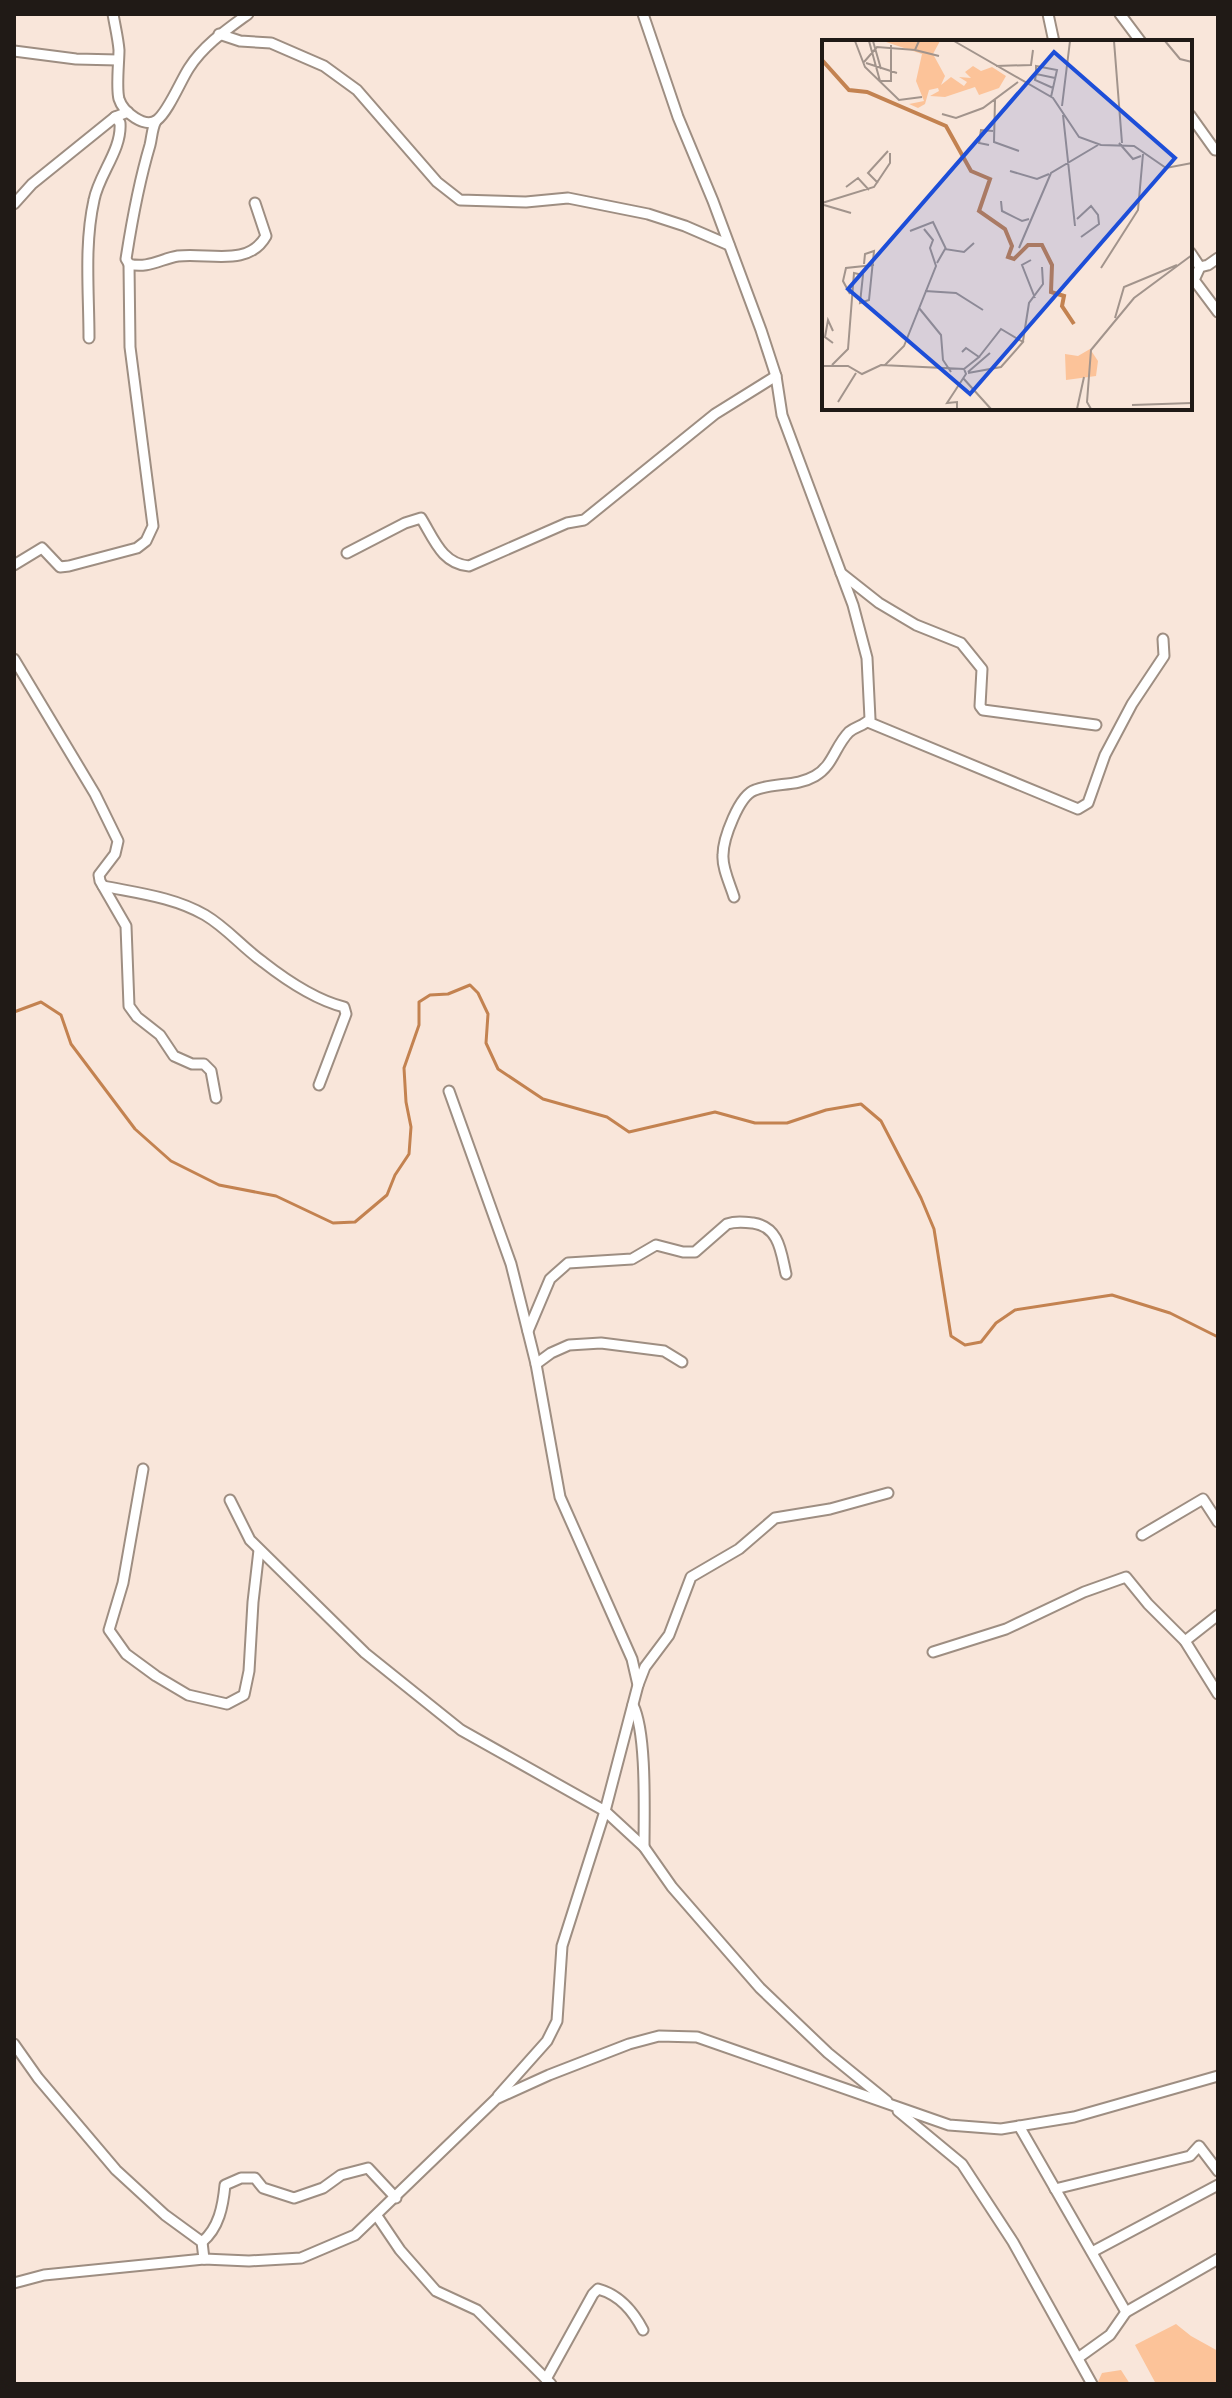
<svg xmlns="http://www.w3.org/2000/svg" width="1232" height="2398" font-family="Quicksand,sans-serif">
	<style>
		.green { fill: #fcc399 }
		.lines { fill: none; stroke-linecap: round; stroke-linejoin: round }
		.stream { stroke: #c38250; stroke-width: 3 }
		.minor-casing { stroke: #9e8e82; stroke-width: 13 }
		.minor { stroke: #fff; stroke-width: 9 }
		.inset-river { fill: none; stroke: #c38250; stroke-width: 4 }
		.inset-road { fill: none; stroke: #a2948c; stroke-width: 2 }
		.view { fill: #1d4ed8; fill-opacity: 0.15; stroke: #1d4ed8; stroke-width: 4 }
		.inset-edge { fill: none; stroke: #201a16; stroke-width: 4 }
	</style>
	<rect width="100%" height="100%" fill="#f9e6da"/>
	<g class="green">
		<polygon points="1176,2324 1191,2336 1218,2351 1218,2384 1156,2384 1135,2345"/>
		<polygon points="1121,2370 1130,2384 1097,2384 1102,2373"/>
	</g>
	<g class="lines">
		<polyline class="stream" points="14,1012 41,1002 61,1015 71,1044 135,1129 171,1161 219,1185 276,1196 333,1223 355,1222 387,1195 395,1175 409,1154 411,1127 406,1102 404,1068 419,1025 419,1002 430,995 448,994 470,985 478,993 488,1014 486,1043 498,1069 543,1099 607,1117 629,1132 715,1112 755,1123 787,1123 826,1110 861,1104 881,1121 921,1198 934,1229 951,1336 965,1345 981,1342 996,1323 1015,1310 1112,1295 1170,1313 1218,1337"/>
		<g class="minor-casing">
			<g id="minor">
				<path d="M113,14C115,26 118,38 119,50C119,62 116,88 119,99C123,112 145,129 157,120C168,112 181,80 189,68C204,45 226,30 248,14"/>
				<polyline points="643,14 678,117 713,201 761,330 776,376 782,415 841,573 879,603 916,625 961,643 982,669 980,706 983,710 1096,725"/>
				<polyline points="1048,14 1054,42"/>
				<polyline points="1120,14 1141,42"/>
				<polyline points="219,34 240,41 271,43 324,66 357,90 437,182 460,200 526,202 568,198 648,214 685,226 729,245"/>
				<polyline points="14,51 76,59 118,60"/>
				<polyline points="1190,115 1215,150 1218,150"/>
				<path d="M156,121C152,128 152,137 150,145C139,182 132,220 126,259L129,264C147,269 161,259 178,256C208,252 248,268 266,236L255,203"/>
				<polyline points="14,204 32,184 115,117"/>
				<polyline points="1190,252 1200,267"/>
				<polyline points="1218,258 1208,265 1200,267 1194,280 1218,312"/>
				<path d="M89,338C89,292 84,245 94,200C99,174 122,150 120,123L115,117L128,112"/>
				<path d="M347,553L405,523L421,518C434,539 442,564 469,566L567,523L584,520L715,414L776,376"/>
				<polyline points="14,565 42,548 60,567 69,566 137,548 146,541 153,526 130,347 129,264"/>
				<polyline points="14,659 95,794 118,841 115,854 99,875 100,881 126,926 129,1006 137,1017 160,1035 174,1056 192,1064 204,1064 211,1071 216,1098"/>
				<polyline points="868,722 1078,809 1088,803 1105,755 1132,704 1164,656 1163,639"/>
				<path d="M103,886C137,893 174,897 205,915C227,928 242,947 263,962C286,980 316,1000 344,1007L346,1014L319,1085"/>
				<path d="M734,897C730,884 722,868 723,855C723,839 739,795 755,790C775,782 796,787 815,776C833,766 835,746 849,732C856,726 864,726 870,719L867,658L853,605L841,573"/>
				<polyline points="449,1091 511,1264 536,1364 560,1497 632,1659 638,1685 605,1811 562,1946 557,2021 547,2041 498,2096"/>
				<path d="M528,1331L550,1279L568,1263L632,1259L656,1245L683,1252H695L727,1224C736,1221 744,1222 753,1223C780,1227 781,1253 786,1274"/>
				<polyline points="536,1364 551,1353 569,1345 601,1343 664,1351 682,1362"/>
				<polyline points="143,1469 123,1583 109,1630 126,1654 156,1676 188,1695 227,1704 244,1695 249,1671 253,1602 259,1550"/>
				<polyline points="230,1500 250,1540 365,1653 461,1730 605,1811 644,1847 672,1887 760,1988 828,2053 887,2101"/>
				<polyline points="1142,1535 1203,1499 1218,1522"/>
				<polyline points="1185,1641 1218,1615"/>
				<polyline points="933,1652 1006,1629 1084,1592 1126,1577 1148,1604 1185,1641 1218,1694"/>
				<polyline points="638,1685 645,1667 669,1635 691,1577 739,1549 775,1518 830,1509 888,1493"/>
				<path d="M633,1705C647,1733 644,1813 644,1847"/>
				<polyline points="14,2044 38,2078 116,2170 165,2215 202,2242 204,2259"/>
				<polyline points="898,2111 962,2164 1013,2242 1092,2384"/>
				<polyline points="1019,2126 1126,2312 1218,2259"/>
				<polyline points="1055,2189 1190,2156 1199,2146 1218,2171"/>
				<polyline points="377,2216 400,2250 436,2291 477,2310 551,2384"/>
				<path d="M202,2242C219,2228 223,2206 225,2185L241,2178H255L263,2188L294,2198L323,2188L341,2175L368,2168L396,2198"/>
				<polyline points="1092,2252 1218,2185"/>
				<polyline points="14,2283 44,2275 204,2259 249,2261 301,2258 355,2235 496,2099 549,2075 629,2044 659,2036 697,2037 949,2125 1001,2129 1074,2117 1218,2076"/>
				<polyline points="1078,2358 1110,2335 1126,2312"/>
				<path d="M546,2379L593,2294L598,2289C620,2295 633,2311 643,2330"/>
			</g>
		</g>
		<use href="#minor" class="minor"/>
	</g>
	<g transform="translate(822 40)">
		<rect width="370" height="370" fill="#f9e6da"/>
		<path d="M61,1H118L111,14L123,36L119,45L129,37L142,46L145,42L137,37L149,38L143,32L151,26L159,31L170,27L184,36L177,48L157,55L153,47L123,57L108,56L117,51L116,48L107,50L103,64L96,68L87,64L102,61L94,41L100,14ZM268,309L276,321L274,336L244,340L243,314L256,316Z" fill="#fcc399"/>
		<path class="inset-river" d="M0,20L27,50L45,52L124,86L149,131L168,139L157,171L183,189L190,206L186,217L192,219L206,205H220L230,225L229,252L242,256L240,266L252,284"/>
		<path class="inset-road" d="M33,1L43,27L77,60L100,57M47,1L58,41H69V5M51,1L59,29M132,1L231,58L257,97L279,105L312,106L344,128L370,123M292,1L300,103M343,1L358,19L370,22M93,10L117,16M42,22L55,7L93,10L97,1M44,23L75,33M174,26L209,25L211,10M214,34L213,40L231,48M229,57L235,30L214,26V34L233,38M173,60L172,102L197,111M240,66L248,1M120,74L134,78L161,68L196,42M241,75L253,186M297,103L311,119L319,116M167,105L157,103L159,90L171,91M188,131L215,139L227,134M56,143L46,133L66,111M24,147L36,138L47,150M179,161L180,171L200,181L207,179M0,163L52,147L68,123V113M2,165L29,173M255,179L269,166L276,175L277,184L259,197M88,191L111,182L124,209M197,208L229,133L276,105M209,220L200,225L213,258M115,223L123,209L142,212L152,203M279,228L316,170L321,114M103,251L134,253L161,270M28,254L21,241L24,228L52,225M97,268L119,295L121,320L129,332M293,278L302,247L355,225M201,301L207,263L221,244L220,227M11,303L3,297L6,280L11,291M140,312L144,308L157,317L142,329M10,325L26,309L32,233L41,235L38,263L47,260L52,211L43,214L42,224M63,325L82,306L114,226L108,208L111,200L102,189M0,326H26L40,334L59,325L142,329L144,334L125,363L135,362V369M146,332L168,313M146,333L179,327L201,302L179,289L157,317M141,338L169,369M16,362L34,333M310,365L370,363M255,369L262,337M269,369L265,362L269,310L312,258L370,215"/>
		<path class="view" d="M232,12L353,118L148,354L26,249Z"/>
		<rect width="370" height="370" class="inset-edge"/>
	</g>
	<rect width="1232" height="2398" fill="none" stroke="#201a16" stroke-width="32"/>
</svg>
